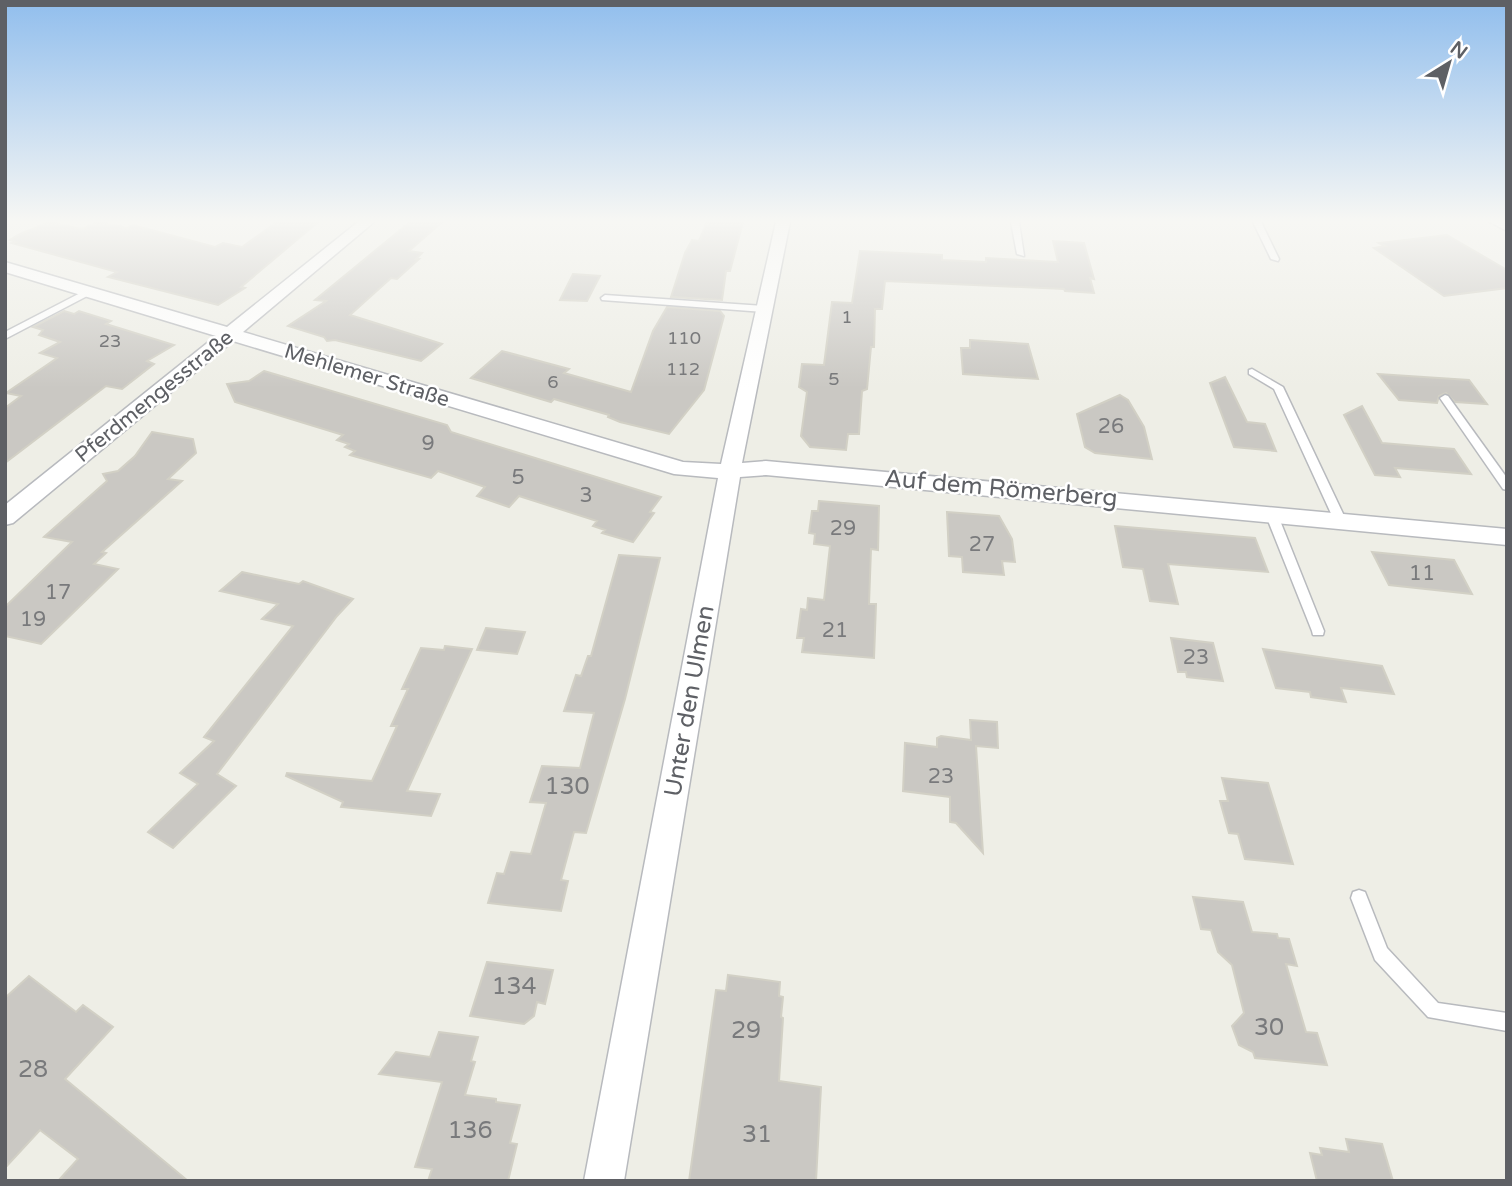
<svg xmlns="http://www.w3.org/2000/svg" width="1512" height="1186" font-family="'Varela Round',sans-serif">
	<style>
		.building { fill: #cac8c3; stroke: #d2d0c5; stroke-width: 2 }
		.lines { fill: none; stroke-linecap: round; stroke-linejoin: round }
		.service-casing { stroke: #b8babe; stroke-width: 3 }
		.minor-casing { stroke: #b8babe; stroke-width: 3 }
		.secondary-casing { stroke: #b8b9be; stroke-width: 3 }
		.service { fill: #fff; fill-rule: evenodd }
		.minor { fill: #fff; fill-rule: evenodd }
		.secondary { fill: #fff; fill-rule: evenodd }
		.labels { text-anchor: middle; stroke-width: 5; stroke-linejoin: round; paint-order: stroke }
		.far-number-label { font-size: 18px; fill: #797a7c }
		.far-street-label { font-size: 21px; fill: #5e6065; stroke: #fff }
		.number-label { font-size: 21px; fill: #797a7c }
		.street-label { font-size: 24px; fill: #5e6065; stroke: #fff }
		.near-number-label { font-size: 24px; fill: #797a7c }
	</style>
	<rect width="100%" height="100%" fill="#eeeee6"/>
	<g class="building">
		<polygon points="49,222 82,229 98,222 127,228 133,225 215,247 223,243 242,247 277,222 318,222 241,287 245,288 218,305 108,277 117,272 12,243 16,242 10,240 18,235"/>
		<polygon points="410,222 442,222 409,251 422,253 416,259 419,259 397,279 391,278 350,315 442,344 421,361 335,340 327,341 324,337 288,326 326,301 315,300"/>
		<polygon points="707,222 743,222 730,271 726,271 722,300 671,297 685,253 692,240 699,241"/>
		<polygon points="1447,235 1507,270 1507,288 1444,296 1374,248 1385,246 1379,243"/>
		<polygon points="1053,241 1084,243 1094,279 1090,278 1094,293 1065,291 1064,289 885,281 882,309 875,309 874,347 871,347 867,389 862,391 859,434 848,434 846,450 810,447 801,436 807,392 799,387 802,364 824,365 832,302 852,303 860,251 942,255 942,260 986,262 986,258 1058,262"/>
		<polygon points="573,274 600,276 587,301 560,300"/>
		<polygon points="667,307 720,311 724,316 704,390 669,434 620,422 608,417 609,415 554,399 551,402 471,378 502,351 569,369 564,373 631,392 653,331"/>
		<polygon points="64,311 74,314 79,311 111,321 106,324 174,345 147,361 154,364 122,389 106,386 5,463 5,408 21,396 6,393 57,358 40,353 60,342 39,335 43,330 33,327"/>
		<polygon points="970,340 1028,344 1038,379 963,374 961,348 970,348"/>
		<polygon points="264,371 447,425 451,432 661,497 650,512 654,513 633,542 602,533 605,530 593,526 597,521 519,496 509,507 477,496 485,487 438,471 431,478 350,455 355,451 345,447 349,444 337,440 343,435 235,402 227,384 249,381"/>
		<polygon points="1378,374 1469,380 1487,404 1455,402 1446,393 1439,396 1437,403 1399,400"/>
		<polygon points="1225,377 1247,422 1265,424 1276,451 1234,447 1210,383"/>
		<polygon points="1120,395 1128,400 1144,427 1152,459 1095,453 1085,447 1077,414"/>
		<polygon points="1362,406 1382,443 1454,449 1471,474 1395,468 1400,477 1375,475 1344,415"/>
		<polygon points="152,432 193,439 196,453 168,479 182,481 102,552 106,553 94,564 118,569 41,644 5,636 5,607 72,542 44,537 107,481 103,474 118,471 135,456"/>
		<polygon points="819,501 879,506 878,550 871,549 869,604 876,604 874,658 802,652 804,638 797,638 801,609 807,610 808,598 824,600 830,546 814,544 815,534 809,533 812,511 818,511"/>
		<polygon points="947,512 999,516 1012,539 1015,562 1002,561 1004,575 963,572 962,557 949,556"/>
		<polygon points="1115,526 1255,538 1268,572 1168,564 1178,604 1150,601 1143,569 1123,567"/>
		<polygon points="1372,552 1454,560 1472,594 1389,585"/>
		<polygon points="619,555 660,558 625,699 586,833 574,832 561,880 568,881 561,911 488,903 497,873 504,874 511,852 531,854 546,803 530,802 542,766 580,768 594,713 564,711 576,675 581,676 588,656 591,656"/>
		<polygon points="242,572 299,584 303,581 353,599 337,616 217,774 236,786 173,848 148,832 198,784 180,773 214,741 204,737 293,626 262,619 278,604 220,591"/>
		<polygon points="486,628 525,632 517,654 477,650"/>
		<polygon points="1171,638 1213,643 1223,681 1187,677 1186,672 1178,672"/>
		<polygon points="445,646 472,649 407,791 440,794 431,816 341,807 343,802 286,776 287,773 372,781 397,726 391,726 408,689 402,689 421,648 444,650"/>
		<polygon points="1263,649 1382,666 1394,694 1341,688 1346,702 1311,697 1310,692 1276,688"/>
		<polygon points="970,720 997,722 998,748 976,746 983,853 956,823 950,822 950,797 903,791 905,743 937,747 937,738 941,736 971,740"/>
		<polygon points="1222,778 1268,783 1293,864 1245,859 1238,834 1229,833 1220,801 1228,801"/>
		<polygon points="1193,897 1243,902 1252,932 1277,934 1278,938 1289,939 1297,966 1286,964 1306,1032 1317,1033 1327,1065 1255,1058 1253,1052 1239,1045 1232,1026 1244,1013 1232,965 1218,952 1211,930 1201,929"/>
		<polygon points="487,962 553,970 545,1004 537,1002 534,1016 524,1024 470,1016"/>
		<polygon points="728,975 780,982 779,996 783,997 781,1017 783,1018 779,1081 821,1087 816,1181 689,1181 716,990 726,991"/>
		<polygon points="29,976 76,1012 83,1005 113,1027 65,1079 188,1181 58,1181 78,1159 40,1130 5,1168 5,998"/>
		<polygon points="439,1032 478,1037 471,1061 475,1062 465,1095 496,1099 496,1102 520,1105 510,1143 517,1144 508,1181 428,1181 432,1169 415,1167 442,1082 379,1074 396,1052 430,1057"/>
		<polygon points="1346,1139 1382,1144 1393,1181 1317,1181 1310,1153 1322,1155 1320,1148 1349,1152"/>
	</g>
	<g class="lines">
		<g class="service-casing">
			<g id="service">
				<polygon points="1011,222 1019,222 1024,256 1017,254"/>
				<polygon points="1253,222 1261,222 1279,259 1278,261 1271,259"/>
				<polygon points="88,289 92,292 91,294 5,339 5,332"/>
				<polygon points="605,295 764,306 768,309 764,312 602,300 601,298"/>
				<polygon points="1252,369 1283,387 1346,520 1344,523 1336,523 1334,520 1274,389 1249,374 1249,370"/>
				<polygon points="1445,395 1448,396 1507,478 1507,490 1503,489 1440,398"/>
				<polygon points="1271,509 1277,513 1324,631 1323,635 1313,635 1312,631 1265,513"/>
				<polygon points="1359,890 1365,892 1387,948 1438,1003 1507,1013 1507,1031 1428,1017 1375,960 1351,898 1353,892"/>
			</g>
		</g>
		<g class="minor-casing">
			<polygon id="minor" points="358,222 374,222 243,332 683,462 721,464 776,222 790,222 742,463 766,461 1507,529 1507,545 766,475 740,477 624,1181 584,1181 718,478 674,474 233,341 13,523 5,525 5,505 216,336 5,272 5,262 227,327"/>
		</g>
		<g class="secondary-casing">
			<polygon id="secondary" points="1490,222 1507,222 1507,231"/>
		</g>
		<use href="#service" class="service"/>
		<use href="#minor" class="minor"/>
		<use href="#secondary" class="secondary"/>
	</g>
	<linearGradient id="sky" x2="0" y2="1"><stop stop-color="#91beed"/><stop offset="0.57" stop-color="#f7f7f4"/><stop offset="1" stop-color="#f7f7f4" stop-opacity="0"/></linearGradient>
	<rect width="1512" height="388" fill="url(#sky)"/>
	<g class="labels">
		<g class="far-number-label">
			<text x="847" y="323">1</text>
			<text x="684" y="344">110</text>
			<text x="110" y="347">23</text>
			<text x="683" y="375">112</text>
			<text x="834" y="385">5</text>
			<text x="553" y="388">6</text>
		</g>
		<g class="far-street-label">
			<text transform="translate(367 375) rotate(17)" y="7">Mehlemer Straße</text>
			<text transform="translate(154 396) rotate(-39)" y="7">Pferdmengesstraße</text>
		</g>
		<g class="number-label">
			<text x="1111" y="433">26</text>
			<text x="428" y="450">9</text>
			<text x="518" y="484">5</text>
			<text x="586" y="502">3</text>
			<text x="843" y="535">29</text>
			<text x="982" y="551">27</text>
			<text x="1422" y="580">11</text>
			<text x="58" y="599">17</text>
			<text x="33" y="626">19</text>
			<text x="835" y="637">21</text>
			<text x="1196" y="664">23</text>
			<text x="941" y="783">23</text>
		</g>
		<g class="street-label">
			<text transform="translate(1001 488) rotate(5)" y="8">Auf dem Römerberg</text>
			<text transform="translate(689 701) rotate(-80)" y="8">Unter den Ulmen</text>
		</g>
		<g class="near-number-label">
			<text x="567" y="794">130</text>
			<text x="514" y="994">134</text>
			<text x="1269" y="1035">30</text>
			<text x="746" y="1038">29</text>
			<text x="33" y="1077">28</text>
			<text x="470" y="1138">136</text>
			<text x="757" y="1142">31</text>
		</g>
	</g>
	<rect width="1512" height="1186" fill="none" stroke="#5e6065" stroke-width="14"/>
	<g transform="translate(1449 63) rotate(37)" stroke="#ffffff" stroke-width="5" paint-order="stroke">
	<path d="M0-5L12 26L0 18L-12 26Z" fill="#5e6065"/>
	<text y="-10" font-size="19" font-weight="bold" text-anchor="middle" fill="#5e6065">N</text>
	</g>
</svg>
